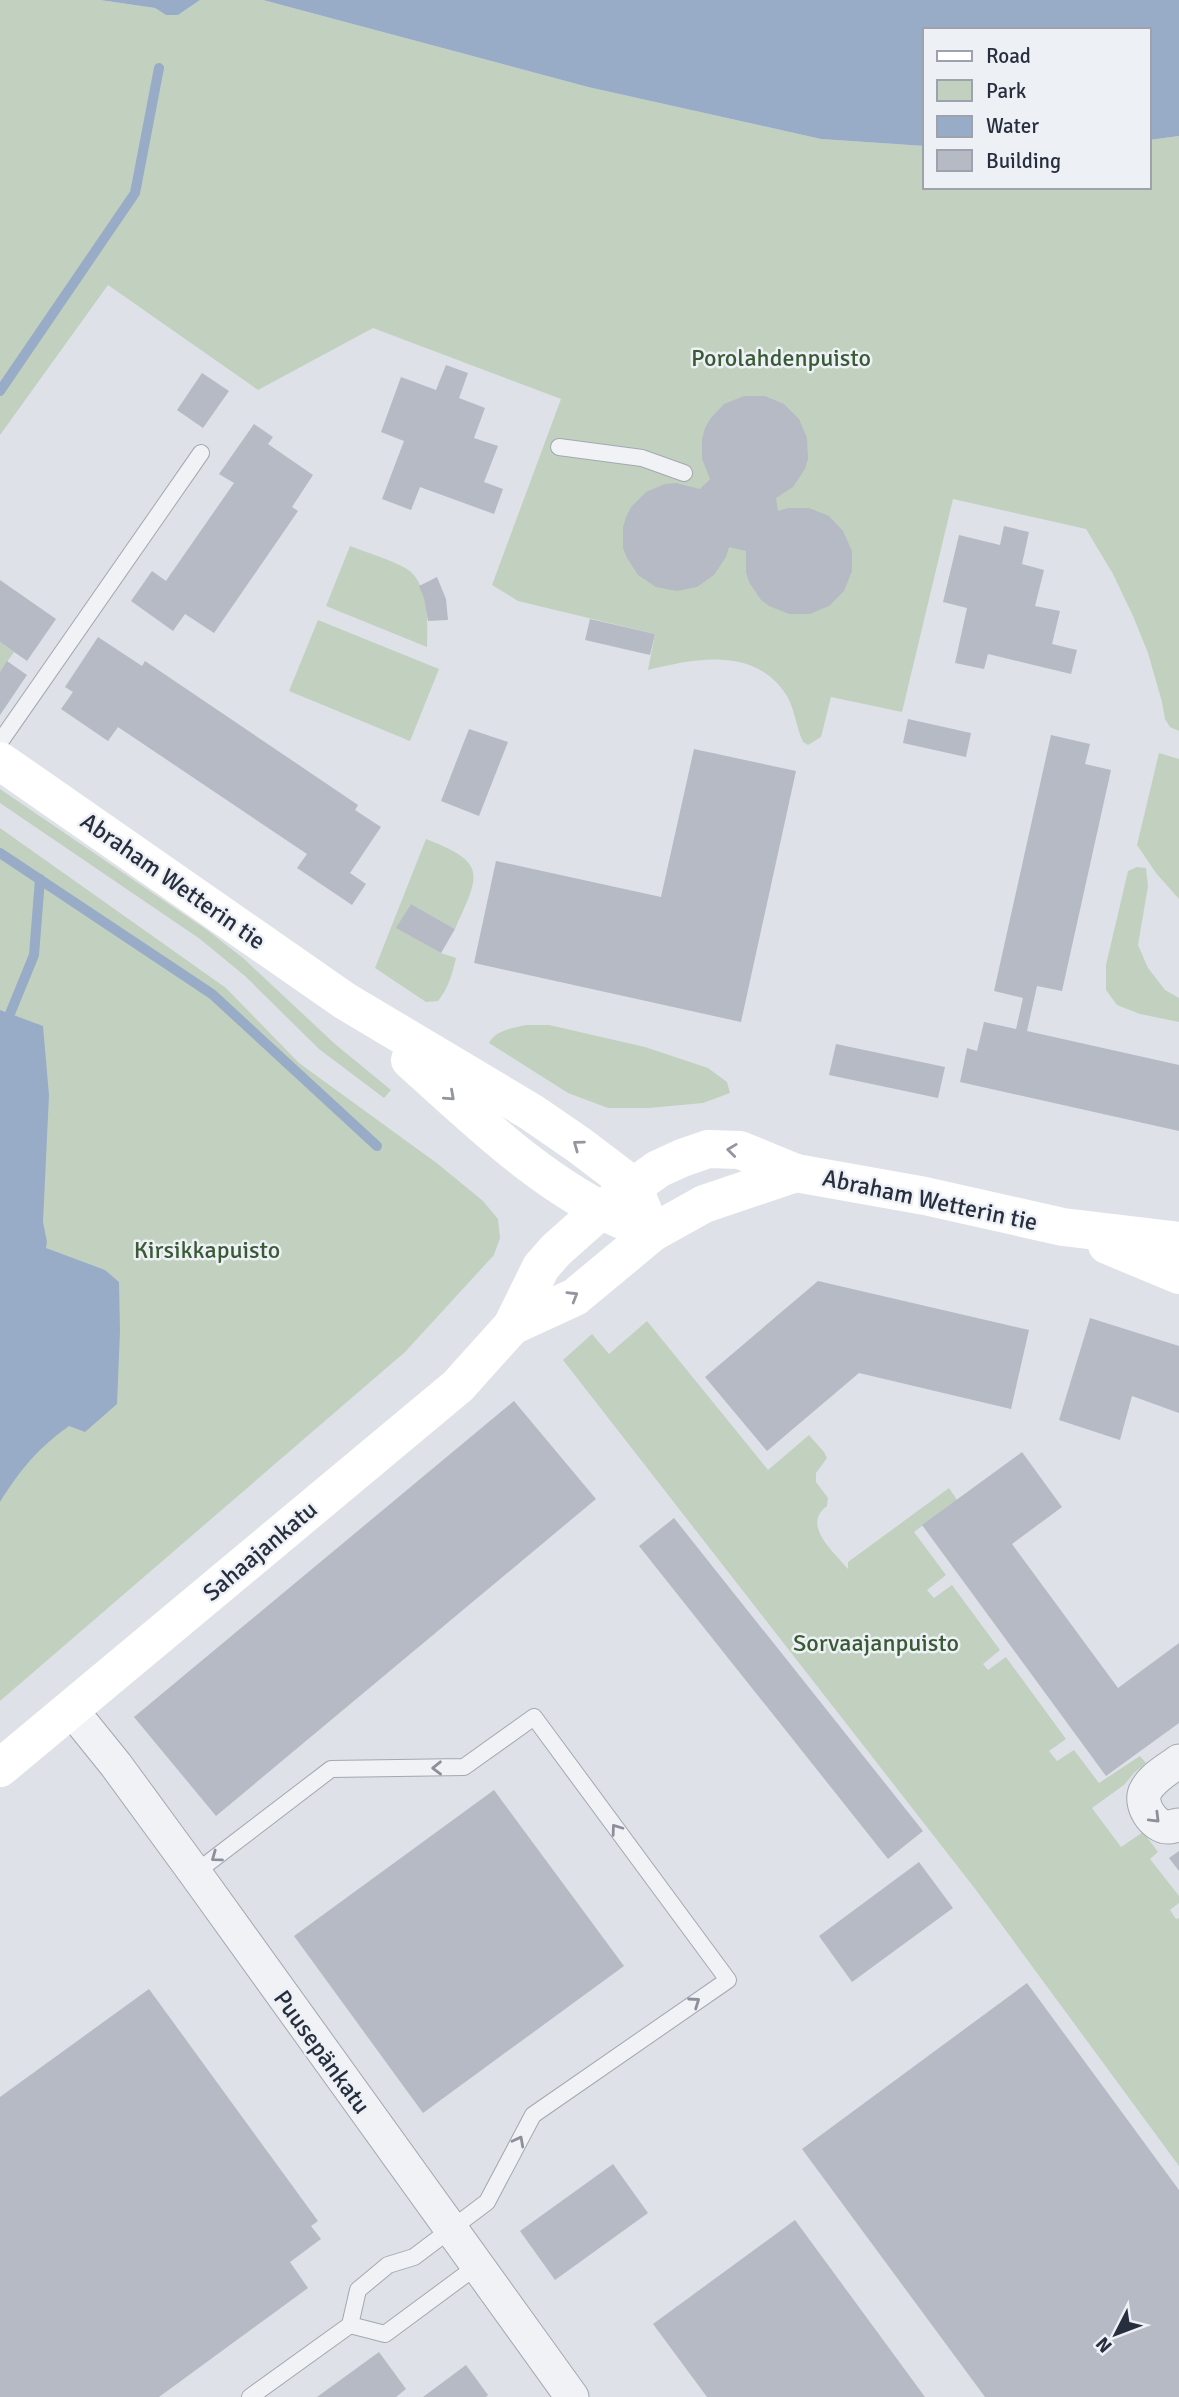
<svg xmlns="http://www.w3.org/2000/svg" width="1179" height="2397" font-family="Signika,sans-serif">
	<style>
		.green { fill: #c2d1bf }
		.water { fill: #98acc8 }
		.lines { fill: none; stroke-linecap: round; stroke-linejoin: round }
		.stream { stroke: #98acc8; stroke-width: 10 }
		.building { fill: #b5bac4 }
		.service-casing { stroke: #a3a8b1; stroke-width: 18 }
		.minor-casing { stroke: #a3a8b1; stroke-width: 35 }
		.service { stroke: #f0f2f6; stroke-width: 16 }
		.minor { stroke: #f0f2f6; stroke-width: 33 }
		.secondary { stroke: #fff; stroke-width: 38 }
		.oneway { stroke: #93969e }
		.oneway2 { stroke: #8c909a }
		.labels { text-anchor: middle; stroke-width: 5; stroke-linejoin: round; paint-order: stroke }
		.park-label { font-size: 24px; fill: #385a34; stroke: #edf0f5 }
		.street-label { font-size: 24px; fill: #272e3e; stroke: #edf0f5 }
	</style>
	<rect width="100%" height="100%" fill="#dee1e7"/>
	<g class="green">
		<path d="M0,0H100L155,8L166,15H178L200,0H263L588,87L821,139L925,146V187H1149V140L1179,136V731L1170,727L1165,719L1162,702L1148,653L1133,616L1113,574L1086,529L953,499L902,712L831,697L821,737L808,745L803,742C796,727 795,710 787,696C756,646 695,658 648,670L655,634L518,601L492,585L561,399L373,328L258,390L108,285L0,435Z"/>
		<path d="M350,546C368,553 390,559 407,569C429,583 428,624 427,647L326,606Z"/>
		<polygon points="318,620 439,669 410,741 289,691"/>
		<polygon points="0,642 14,652 0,672"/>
		<polygon points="1159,753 1179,759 1179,899 1156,873 1137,845"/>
		<polygon points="0,789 207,930 243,958 335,1044 391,1090 384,1098 319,1049 245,976 200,939 0,803"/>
		<polygon points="0,828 226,988 299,1063 438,1164 483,1201 498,1219 500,1238 494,1255 405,1352 0,1701"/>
		<path d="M426,839C488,863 480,874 455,929L411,904L397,928L441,953L456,958C452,974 449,987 438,1001L426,1002L375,968Z"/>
		<polygon points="1137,867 1146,868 1148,886 1138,945 1148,968 1165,990 1179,998 1179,1022 1140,1014 1117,1005 1106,990 1106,965 1128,871"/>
		<path d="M526,1025H549L645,1047L708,1068L727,1082L730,1093L703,1103L649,1108H608L568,1093L489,1043C495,1030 513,1028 526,1025Z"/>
		<path d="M647,1321L768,1470L809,1435L824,1452L827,1458L816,1473V1482L828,1498L827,1506C801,1525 834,1552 848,1569V1562L949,1488L957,1500L914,1532L946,1575L927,1590L934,1598L952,1585L1000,1650L983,1664L988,1670L1006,1657L1066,1739L1049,1751L1057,1761L1074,1750L1099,1783L1140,1756L1146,1763L1134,1773L1124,1785L1092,1808L1121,1847L1143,1832L1158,1852L1150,1859L1179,1896V1903L1170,1910L1176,1919L1179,1918V2166L976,1890L563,1360L592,1334L609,1354Z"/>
	</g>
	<g class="water">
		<polygon points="100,0 200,0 178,15 166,15 155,8"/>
		<polygon points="263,0 1179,0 1179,136 1149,140 1149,30 925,30 925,146 821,139 588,87"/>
		<path d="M0,1010L43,1026L49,1095L43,1222L47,1242L46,1248L105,1270L119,1282L120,1331L117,1404L85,1432L69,1426C38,1448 20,1470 0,1502Z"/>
	</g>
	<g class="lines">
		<g class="stream">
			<polyline points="0,391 135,193 159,68"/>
			<polyline points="0,853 212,994 377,1146"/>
			<polyline points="5,1026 34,955 40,879"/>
		</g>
	</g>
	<g class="building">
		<polygon points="446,365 468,373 459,398 485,408 474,438 498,446 484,482 503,489 494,514 420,487 411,510 382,499 404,441 381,432 401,377 436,390"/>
		<polygon points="202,373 229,391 203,428 177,410"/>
		<polygon points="744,396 765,396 784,404 799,419 807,438 808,459 805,469 793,487 776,498 778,511 788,508 809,508 829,516 843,531 852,551 852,571 844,591 829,606 810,614 789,614 769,606 761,600 749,582 746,572 746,551 729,547 726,557 714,575 697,587 677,591 656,587 638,575 627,558 623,548 623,527 626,517 631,507 646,492 665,484 676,483 700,489 710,479 702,459 702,439 705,428 710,419 724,404"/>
		<polygon points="254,424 273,437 268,444 313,475 292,507 298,511 214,633 185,614 173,631 131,601 152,571 166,581 170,575 234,483 219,474"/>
		<polygon points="1004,526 1029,532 1022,564 1044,570 1035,606 1060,611 1052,644 1077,650 1071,674 988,654 984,669 955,663 967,608 943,602 959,535 1000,545"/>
		<polygon points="437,577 446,599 448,620 428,621 424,598 419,586"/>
		<polygon points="0,580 56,619 27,661 0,642"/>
		<polygon points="590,619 655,634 650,655 585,640"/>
		<polygon points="98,637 142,666 145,661 358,805 355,810 381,827 350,873 366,884 352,905 297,868 307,854 118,727 108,741 61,709 73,692 65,687"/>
		<polygon points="7,661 27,675 0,715 0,672"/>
		<polygon points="908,719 971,733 966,757 903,743"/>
		<polygon points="469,729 508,742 479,816 441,801"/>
		<polygon points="1051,735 1090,744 1085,764 1111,770 1062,991 1037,986 1027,1031 1179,1065 1179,1131 960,1082 967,1048 977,1051 984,1022 1016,1029 1023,998 994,991"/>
		<polygon points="694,749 796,771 741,1022 474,963 496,861 661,897"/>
		<polygon points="411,904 455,929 441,953 396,928"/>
		<polygon points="836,1044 945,1067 938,1098 829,1075"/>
		<polygon points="818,1281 1029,1330 1011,1409 859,1373 767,1451 705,1377"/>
		<polygon points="1090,1318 1179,1346 1179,1413 1132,1396 1120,1440 1059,1420"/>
		<polygon points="514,1401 596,1499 216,1816 134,1717"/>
		<polygon points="1022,1452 1062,1507 1012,1544 1118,1688 1179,1643 1179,1723 1106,1776 922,1525"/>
		<polygon points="674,1518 923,1831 888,1859 639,1546"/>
		<polygon points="494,1790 624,1966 423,2113 294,1936"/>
		<polygon points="1179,1851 1179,1871 1169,1858"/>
		<polygon points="919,1862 953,1908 852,1982 819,1936"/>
		<polygon points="1027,1983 1179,2190 1179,2397 985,2397 802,2149"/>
		<polygon points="149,1989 318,2221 311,2226 321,2239 290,2262 308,2288 159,2397 0,2397 0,2097"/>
		<polygon points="613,2164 648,2213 555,2280 520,2231"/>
		<polygon points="795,2220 925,2397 707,2397 653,2324"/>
		<polygon points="379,2352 406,2389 396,2397 317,2397"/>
		<polygon points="466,2365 488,2395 486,2397 423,2397"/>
	</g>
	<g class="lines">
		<g class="service-casing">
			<g id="service">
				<polyline points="559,447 642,458 684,473"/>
				<polyline points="0,742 201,453"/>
				<polyline points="195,1873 331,1769 464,1767 534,1717 728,1980 533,2115 487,2202 414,2257 388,2265 358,2290 350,2325 250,2397"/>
				<polyline points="350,2325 385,2334 477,2266"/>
			</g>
		</g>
		<g class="minor-casing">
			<g id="minor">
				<polyline points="70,1708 116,1765 195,1873 572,2397"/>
				<path d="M1179,1761C1167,1770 1153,1777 1146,1790C1138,1803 1153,1827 1168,1827C1171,1827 1177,1825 1179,1825"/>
			</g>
		</g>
		<use href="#service" class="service"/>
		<use href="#minor" class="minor"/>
		<g class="secondary">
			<polyline points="0,761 345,1001 531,1112 579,1145 633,1186 652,1233"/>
			<path d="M410,1060C477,1120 541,1184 624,1221"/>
			<polyline points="1107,1245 1179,1275"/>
			<polyline points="512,1326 575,1297 652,1233 704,1204 796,1173"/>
			<polyline points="0,1768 458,1386 512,1326 541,1267 556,1250 601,1210 658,1169 682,1158 708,1149 740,1150 796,1173 925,1196 1063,1227 1179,1241"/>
		</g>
	</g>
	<defs><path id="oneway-chevron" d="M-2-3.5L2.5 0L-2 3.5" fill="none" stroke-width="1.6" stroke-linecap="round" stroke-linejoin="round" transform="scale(1.75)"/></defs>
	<g class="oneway">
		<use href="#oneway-chevron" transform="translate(450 1096) rotate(42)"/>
		<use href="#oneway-chevron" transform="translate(578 1145) rotate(-144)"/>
		<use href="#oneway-chevron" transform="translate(732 1150) rotate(-173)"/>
		<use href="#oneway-chevron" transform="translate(573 1296) rotate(-31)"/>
	</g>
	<g class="oneway2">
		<use href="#oneway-chevron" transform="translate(437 1768) rotate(179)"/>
		<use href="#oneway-chevron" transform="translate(1155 1818) rotate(45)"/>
		<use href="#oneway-chevron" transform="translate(616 1829) rotate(-126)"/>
		<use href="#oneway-chevron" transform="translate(216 1857) rotate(144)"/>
		<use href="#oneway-chevron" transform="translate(695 2002) rotate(-35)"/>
		<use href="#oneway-chevron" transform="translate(519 2141) rotate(-62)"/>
	</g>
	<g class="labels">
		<g class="park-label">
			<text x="781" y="366">Porolahdenpuisto</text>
			<text x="207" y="1258">Kirsikkapuisto</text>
			<text x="876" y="1651">Sorvaajanpuisto</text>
		</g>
		<g class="street-label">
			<text transform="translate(173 881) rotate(35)" y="8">Abraham Wetterin tie</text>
			<text transform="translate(930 1200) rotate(12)" y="8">Abraham Wetterin tie</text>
			<text transform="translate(260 1551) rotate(-40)" y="8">Sahaajankatu</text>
			<text transform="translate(322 2052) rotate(54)" y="8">Puusepänkatu</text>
		</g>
	</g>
	<rect x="923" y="28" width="228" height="161" fill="#edf0f5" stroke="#9ea2ac" stroke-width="2"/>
	<rect x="937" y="51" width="35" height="10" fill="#ffffff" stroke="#9ea2ac" stroke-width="2"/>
	<text x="986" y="63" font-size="21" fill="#272e3e">Road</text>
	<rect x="937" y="80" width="35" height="21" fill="#c2d1bf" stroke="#9ea2ac" stroke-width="2"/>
	<text x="986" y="98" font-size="21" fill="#272e3e">Park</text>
	<rect x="937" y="116" width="35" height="21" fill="#98acc8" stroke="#9ea2ac" stroke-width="2"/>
	<text x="986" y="133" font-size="21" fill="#272e3e">Water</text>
	<rect x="937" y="150" width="35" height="21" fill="#b5bac4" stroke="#9ea2ac" stroke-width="2"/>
	<text x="986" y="168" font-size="21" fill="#272e3e">Building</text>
	<g transform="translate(1116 2334) rotate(228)" stroke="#edf0f5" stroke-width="5" paint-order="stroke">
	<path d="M0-5L12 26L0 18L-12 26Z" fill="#272e3e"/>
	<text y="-10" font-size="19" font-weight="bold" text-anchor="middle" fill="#272e3e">N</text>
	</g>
</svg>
